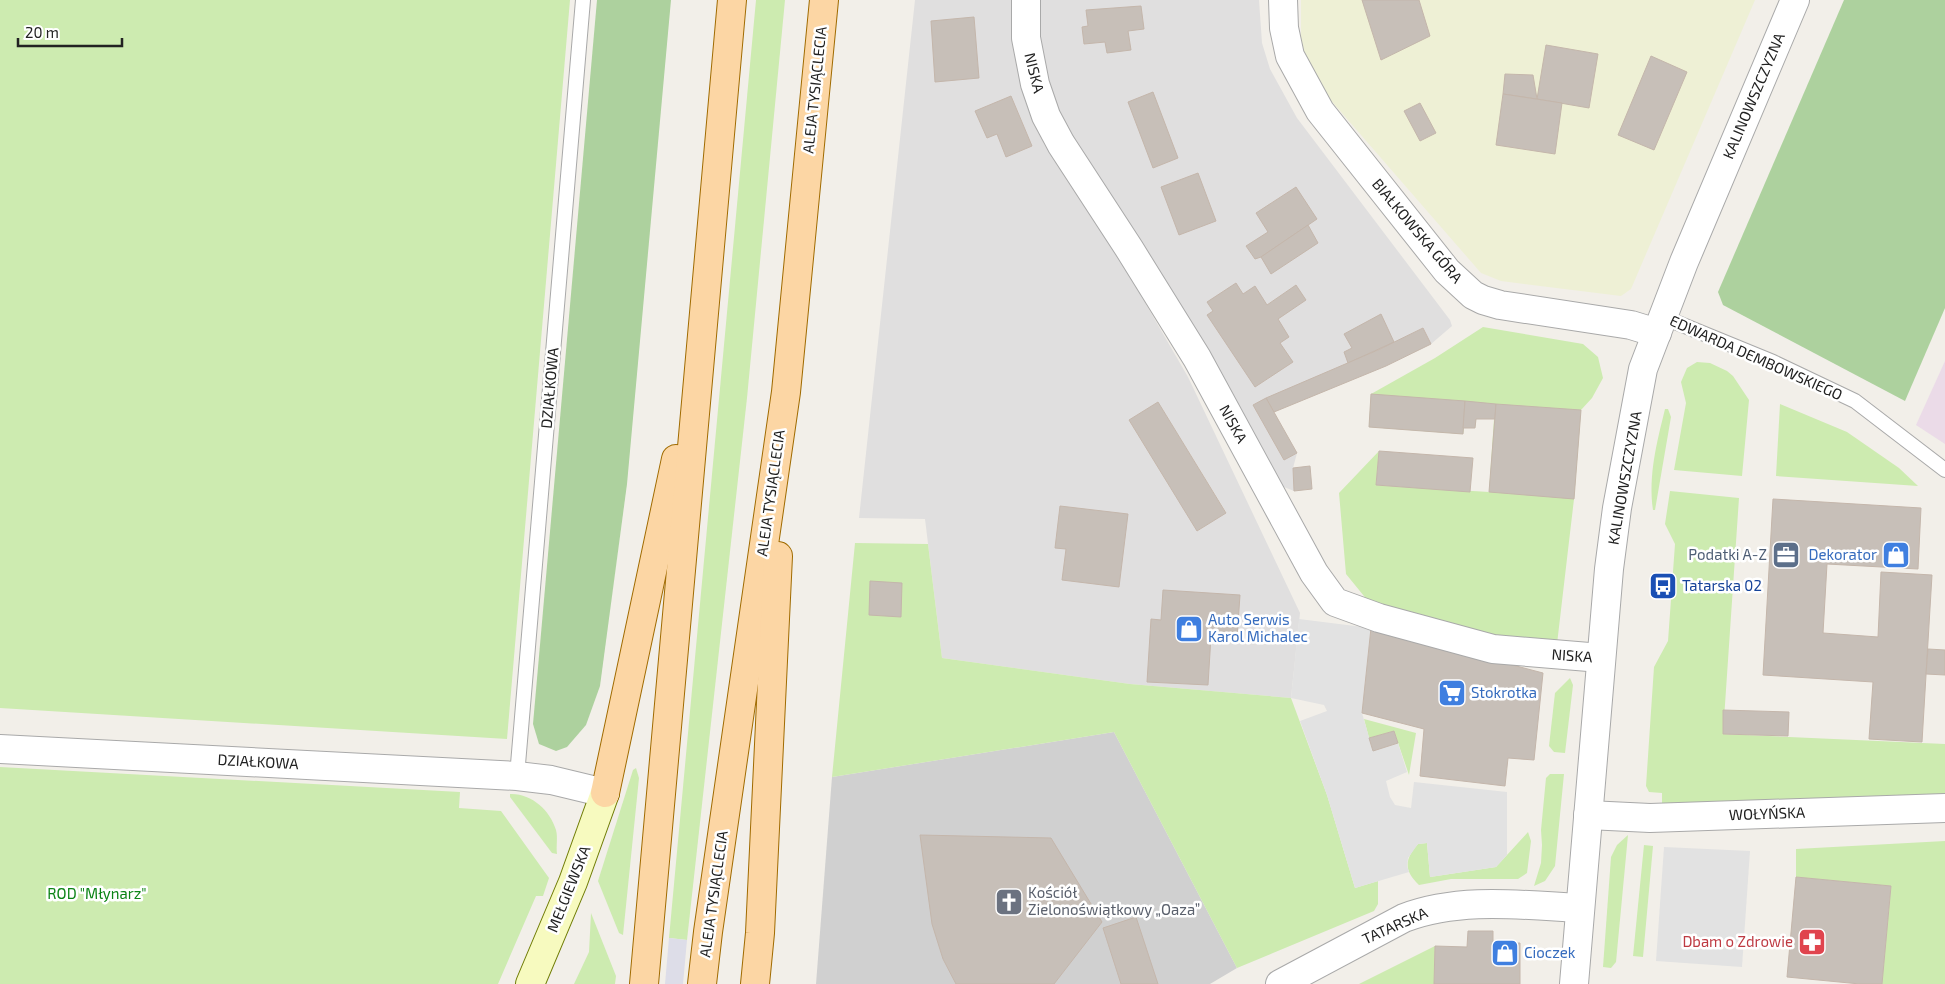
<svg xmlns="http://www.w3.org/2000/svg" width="1945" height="984" font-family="'Exo 2',sans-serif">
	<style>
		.residential { fill: #e0dfdf; fill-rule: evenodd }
		.industrial { fill: #ebdbe8 }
		.religious { fill: #d0d0d0 }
		.farmland { fill: #eef0d5 }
		.grass { fill: #cdebb0 }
		.forest { fill: #add19e }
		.parking { fill: #e2e2e2 }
		.plaza { fill: #dddde8 }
		.building { fill: #c7bfb8; stroke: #c4b6ab }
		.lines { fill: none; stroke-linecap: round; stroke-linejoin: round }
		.service-casing { stroke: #a9a9a9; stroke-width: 16 }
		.minor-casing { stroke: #a9a9a9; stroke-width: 30 }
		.secondary-casing { stroke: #707d05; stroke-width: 30 }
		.primary-casing { stroke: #a06b00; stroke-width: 30 }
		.service { stroke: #fff; stroke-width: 14 }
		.minor { stroke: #fff; stroke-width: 28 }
		.secondary { stroke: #f7fabf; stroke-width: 28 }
		.primary { stroke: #fcd6a4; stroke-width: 28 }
		.labels { text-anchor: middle; stroke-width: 5; stroke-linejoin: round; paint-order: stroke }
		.street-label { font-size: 15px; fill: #222; stroke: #fff }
		.service-label { font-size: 15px; fill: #4e5e75; stroke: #fff; text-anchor: end }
		.shop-label { font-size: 15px; fill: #366cbe; stroke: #fff; text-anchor: start }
		.transit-label { font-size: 15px; fill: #164399; stroke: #fff; text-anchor: start }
		.worship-label { font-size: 15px; fill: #5b616d; stroke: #fff; text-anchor: start }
		.park-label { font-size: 15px; fill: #0c8416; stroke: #fff }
		.health-label { font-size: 15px; fill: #be3a42; stroke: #fff; text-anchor: end }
	</style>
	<rect width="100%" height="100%" fill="#f2efe9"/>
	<g class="residential">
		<path d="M915,0H1012V43L1026,102L1044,144L1121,261L1188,377L1300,613L1291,698L1130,684L942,658L925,519L859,518ZM1158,402L1226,512L1198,531L1129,420Z"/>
		<polygon points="1037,0 1259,0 1262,43 1270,69 1297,118 1450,320 1452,326 1431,344 1423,328 1378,350 1253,405 1284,460 1297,453 1293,468 1294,491 1279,485 1061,126 1045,87 1036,10"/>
	</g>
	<polygon class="industrial" points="1945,361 1945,444 1916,425"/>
	<polygon class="religious" points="1114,732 1237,968 1210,984 816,984 832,777"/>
	<polygon class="farmland" points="1301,0 1755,0 1631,289 1621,296 1501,281 1481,273 1321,89 1301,47"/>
	<g class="grass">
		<polygon points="0,0 570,0 507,739 0,708"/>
		<polygon points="756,0 785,0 747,398 687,940 669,938"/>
		<polygon points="1483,327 1583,344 1598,357 1603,378 1592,398 1581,410 1574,499 1557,644 1498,638 1368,601 1346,574 1339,493 1379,451 1376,485 1489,492 1494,419 1476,419 1475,428 1464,428 1463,434 1369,427 1371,394 1435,358"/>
		<polygon points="1697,362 1710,363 1727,371 1733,376 1749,400 1742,476 1674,470 1686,403 1681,382 1687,368"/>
		<polygon points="1780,404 1847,432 1899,468 1918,486 1776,476"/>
		<path d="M1665,409H1668L1671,417L1655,510H1653C1648,475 1657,442 1665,409Z"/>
		<polygon points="1670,491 1739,498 1723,734 1945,744 1945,794 1662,804 1662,793 1649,792 1646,786 1654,667 1668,641 1675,544 1665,524"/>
		<polygon points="855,543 928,544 942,658 1130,684 1291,698 1327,795 1355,888 1378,881 1378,904 1374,911 1237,968 1114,732 832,777"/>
		<polygon points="1570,678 1573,685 1565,753 1554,752 1549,746 1555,693"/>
		<polygon points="1364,719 1416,733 1409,775 1394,731 1369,738"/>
		<polygon points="0,767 460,792 459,808 501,811 549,878 543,896 536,896 498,984 0,984"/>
		<polygon points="636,768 639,778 623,935 619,933 598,881 633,770"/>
		<polygon points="1550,774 1564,774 1555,866 1545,881 1534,886 1541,863 1542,845 1541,830 1546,778"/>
		<path d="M510,794C531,793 550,810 556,830C558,837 556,846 557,854L552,853L510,797Z"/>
		<path d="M1528,832L1531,841L1527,873L1518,879H1451L1419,885C1403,870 1405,859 1418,844L1427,843L1430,877L1496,867Z"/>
		<polygon points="1628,835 1616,962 1611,968 1603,967 1611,857 1617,845"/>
		<polygon points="1945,841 1945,984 1882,984 1891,886 1796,877 1796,849"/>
		<polygon points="1644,845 1653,846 1643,957 1633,956"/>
		<polygon points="591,913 616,976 615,984 574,984 589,952"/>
		<polygon points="1435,946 1434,984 1359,984"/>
	</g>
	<g class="forest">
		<polygon points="597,0 671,0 627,484 600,686 586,725 567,747 556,751 539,744 533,724"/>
		<polygon points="1844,0 1945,0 1945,308 1905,401 1723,305 1718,292"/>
	</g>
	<g class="parking">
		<polygon points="1299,619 1371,628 1362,713 1373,751 1398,743 1407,772 1386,781 1390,797 1395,805 1411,808 1414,782 1507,792 1507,855 1496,867 1430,877 1427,843 1418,844 1408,858 1407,866 1409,872 1355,888 1327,795 1300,721 1327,711 1324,705 1291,698"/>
		<polygon points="1664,847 1750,851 1742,967 1656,961"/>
	</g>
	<polygon class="plaza" points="669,938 687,940 683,984 665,984"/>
	<g class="building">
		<polygon points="1362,0 1419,0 1430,36 1381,60"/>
		<polygon points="1141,6 1144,29 1128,31 1131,50 1107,53 1105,42 1084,44 1082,27 1088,26 1086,10"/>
		<polygon points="974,17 979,78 935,82 931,21"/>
		<polygon points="1546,45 1598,54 1589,108 1537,99"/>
		<polygon points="1651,56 1687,72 1654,150 1618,135"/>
		<polygon points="1505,74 1533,75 1537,99 1503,94"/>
		<polygon points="1153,92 1178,158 1153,168 1128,102"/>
		<polygon points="1503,94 1562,103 1555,154 1496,145"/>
		<polygon points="1011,96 1032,146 1006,157 997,134 987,138 975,111"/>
		<polygon points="1420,103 1436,133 1420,141 1404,111"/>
		<polygon points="1198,173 1216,221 1179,235 1161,187"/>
		<polygon points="1296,187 1317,219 1261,257 1255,259 1246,246 1268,232 1256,213"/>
		<polygon points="1308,225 1318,243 1271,274 1261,257"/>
		<polygon points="1236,283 1243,294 1255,286 1267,305 1296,285 1306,300 1278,319 1289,337 1280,343 1293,362 1255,387 1207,315 1213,311 1207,302"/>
		<polygon points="1381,314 1394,342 1348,363 1344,352 1352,348 1344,334"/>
		<polygon points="1423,328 1431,344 1386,366 1274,412 1266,398 1378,350"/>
		<polygon points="1371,394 1465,401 1463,434 1369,427"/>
		<polygon points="1266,398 1297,453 1284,460 1253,405"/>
		<polygon points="1465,401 1496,404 1495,419 1476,419 1475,428 1463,428"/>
		<polygon points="1158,402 1226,513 1197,531 1129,420"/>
		<polygon points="1496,404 1581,410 1574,499 1489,492"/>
		<polygon points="1379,451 1473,458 1470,492 1376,485"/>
		<polygon points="1310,466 1312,489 1294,491 1293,468"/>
		<polygon points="1773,499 1921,508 1918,569 1827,564 1823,633 1878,637 1881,572 1932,575 1922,742 1869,739 1873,682 1763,675"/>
		<polygon points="1060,506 1128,514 1119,587 1062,580 1066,549 1055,548"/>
		<polygon points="870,581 902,583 901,617 869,615"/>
		<polygon points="1163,590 1240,595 1237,638 1211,636 1208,685 1147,682 1151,619 1161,620"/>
		<polygon points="1371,628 1543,673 1534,760 1508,758 1505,786 1420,776 1424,729 1362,713"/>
		<polygon points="1928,649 1945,650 1945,675 1926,674"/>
		<polygon points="1723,710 1789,712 1788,736 1723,734"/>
		<polygon points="1394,731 1398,743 1373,751 1369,738"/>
		<polygon points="920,835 1051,838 1102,922 1054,984 956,984 943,959 932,924"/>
		<polygon points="1796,877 1891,886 1882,984 1860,984 1787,977"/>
		<polygon points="1136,917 1158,984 1121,984 1103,928"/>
		<polygon points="1468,931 1493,931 1493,943 1520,943 1520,984 1434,984 1435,946 1467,947"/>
	</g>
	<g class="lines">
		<g class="service-casing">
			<g id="service">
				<polyline points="1663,317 1773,362 1855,401 1945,470"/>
				<polyline points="517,776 583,0"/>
			</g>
		</g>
		<g class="minor-casing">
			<g id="minor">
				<polyline points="1026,0 1026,38 1035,84 1046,116 1061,144 1130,250 1197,358 1314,573 1335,602 1379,618 1493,649 1601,658"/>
				<polyline points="1283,0 1284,28 1290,56 1320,111 1447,271 1473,295 1483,300 1500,305 1631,325 1657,333"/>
				<polyline points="0,749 517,776 551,780 605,793"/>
				<polyline points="1588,815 1650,818 1945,808"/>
				<path d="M1280,984L1404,918C1459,897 1522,905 1580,908"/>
				<polyline points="1574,984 1609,569 1617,508 1643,369 1684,262 1795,0"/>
			</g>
		</g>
		<g class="secondary-casing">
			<polyline id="secondary" points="530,984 573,882 605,793"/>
		</g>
		<g class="primary-casing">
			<g id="primary">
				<polyline points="605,793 676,459"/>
				<polyline points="644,984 732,0"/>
				<polyline points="702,984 708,932 786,392 824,0"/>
				<polyline points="755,984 760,933 778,556"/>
			</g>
		</g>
		<use href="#service" class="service"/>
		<use href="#minor" class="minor"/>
		<use href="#secondary" class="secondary"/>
		<use href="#primary" class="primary"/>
	</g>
	<defs>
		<g id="office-square" transform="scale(1.4375)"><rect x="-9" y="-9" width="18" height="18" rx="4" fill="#5c6f8a" stroke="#fff"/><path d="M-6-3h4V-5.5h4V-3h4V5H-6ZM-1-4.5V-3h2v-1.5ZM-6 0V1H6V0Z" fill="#fff"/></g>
		<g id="shop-square" transform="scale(1.4375)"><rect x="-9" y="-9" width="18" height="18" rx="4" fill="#3f7fe0" stroke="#fff"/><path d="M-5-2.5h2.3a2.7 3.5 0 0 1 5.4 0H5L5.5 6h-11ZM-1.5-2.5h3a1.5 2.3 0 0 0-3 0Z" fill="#fff"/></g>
		<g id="bus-square" transform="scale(1.4375)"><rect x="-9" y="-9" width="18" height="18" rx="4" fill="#1a4fb4" stroke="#fff"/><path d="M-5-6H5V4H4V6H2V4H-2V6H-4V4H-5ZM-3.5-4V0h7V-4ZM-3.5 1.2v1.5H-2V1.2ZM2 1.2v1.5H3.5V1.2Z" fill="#fff"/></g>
		<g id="supermarket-square" transform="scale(1.4375)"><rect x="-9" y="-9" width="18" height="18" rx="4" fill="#3f7fe0" stroke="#fff"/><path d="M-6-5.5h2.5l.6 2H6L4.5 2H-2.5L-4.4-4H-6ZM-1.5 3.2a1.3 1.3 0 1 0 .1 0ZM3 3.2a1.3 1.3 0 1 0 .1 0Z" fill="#fff"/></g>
		<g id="church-square" transform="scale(1.4375)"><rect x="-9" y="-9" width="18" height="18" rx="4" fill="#6b7280" stroke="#fff"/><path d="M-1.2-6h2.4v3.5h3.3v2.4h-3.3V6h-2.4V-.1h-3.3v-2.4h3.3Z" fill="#fff"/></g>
		<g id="pharmacy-square" transform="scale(1.4375)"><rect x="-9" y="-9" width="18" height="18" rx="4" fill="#e0444e" stroke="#fff"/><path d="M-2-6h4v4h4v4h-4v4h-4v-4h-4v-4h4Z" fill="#fff"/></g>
	</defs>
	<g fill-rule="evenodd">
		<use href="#office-square" x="1786" y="555"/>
		<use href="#shop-square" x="1896" y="555"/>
		<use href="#bus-square" x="1663" y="586"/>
		<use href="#shop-square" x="1189" y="629"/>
		<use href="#supermarket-square" x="1452" y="693"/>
		<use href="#church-square" x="1009" y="902"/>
		<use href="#pharmacy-square" x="1812" y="942"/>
		<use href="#shop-square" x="1505" y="953"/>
	</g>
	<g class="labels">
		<g class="street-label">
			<text transform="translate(1034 73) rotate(76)" y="5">NISKA</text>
			<text transform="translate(815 90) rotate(-84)" y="5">ALEJA TYSIĄCLECIA</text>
			<text transform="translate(1754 96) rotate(-67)" y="5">KALINOWSZCZYZNA</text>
			<text transform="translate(1417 231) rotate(50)" y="5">BIAŁKOWSKA GÓRA</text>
			<text transform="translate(1756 358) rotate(24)" y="5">EDWARDA DEMBOWSKIEGO</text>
			<text transform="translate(550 388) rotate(-85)" y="5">DZIAŁKOWA</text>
			<text transform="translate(1233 424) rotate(61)" y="5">NISKA</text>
			<text transform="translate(1625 478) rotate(-80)" y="5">KALINOWSZCZYZNA</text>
			<text transform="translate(771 493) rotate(-82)" y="5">ALEJA TYSIĄCLECIA</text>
			<text transform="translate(1572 656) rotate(4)" y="5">NISKA</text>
			<text transform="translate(258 762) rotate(3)" y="5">DZIAŁKOWA</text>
			<text transform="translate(1767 814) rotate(-2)" y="5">WOŁYŃSKA</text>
			<text transform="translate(569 889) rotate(-68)" y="5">MEŁGIEWSKA</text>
			<text transform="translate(714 894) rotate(-82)" y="5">ALEJA TYSIĄCLECIA</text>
			<text transform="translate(1395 926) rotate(-24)" y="5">TATARSKA</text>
		</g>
		<g class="service-label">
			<text x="1767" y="560">Podatki A-Z</text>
		</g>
		<g class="shop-label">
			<text x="1877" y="560" text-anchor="end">Dekorator</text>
			<text x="1208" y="625">Auto Serwis<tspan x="1208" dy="17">Karol Michalec</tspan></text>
			<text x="1471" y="698">Stokrotka</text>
			<text x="1524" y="958">Cioczek</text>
		</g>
		<g class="transit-label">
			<text x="1682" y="591">Tatarska 02</text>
		</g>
		<g class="worship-label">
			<text x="1028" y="898">Kościół<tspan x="1028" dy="17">Zielonoświątkowy „Oaza”</tspan></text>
		</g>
		<g class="park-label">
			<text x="97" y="899">ROD "Młynarz"</text>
		</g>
		<g class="health-label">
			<text x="1793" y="947">Dbam o Zdrowie</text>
		</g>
	</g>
	<path d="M18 38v8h104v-8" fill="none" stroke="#222222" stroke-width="2.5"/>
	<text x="25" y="38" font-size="15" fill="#222222" stroke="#ffffff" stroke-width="4" paint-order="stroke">20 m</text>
</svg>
